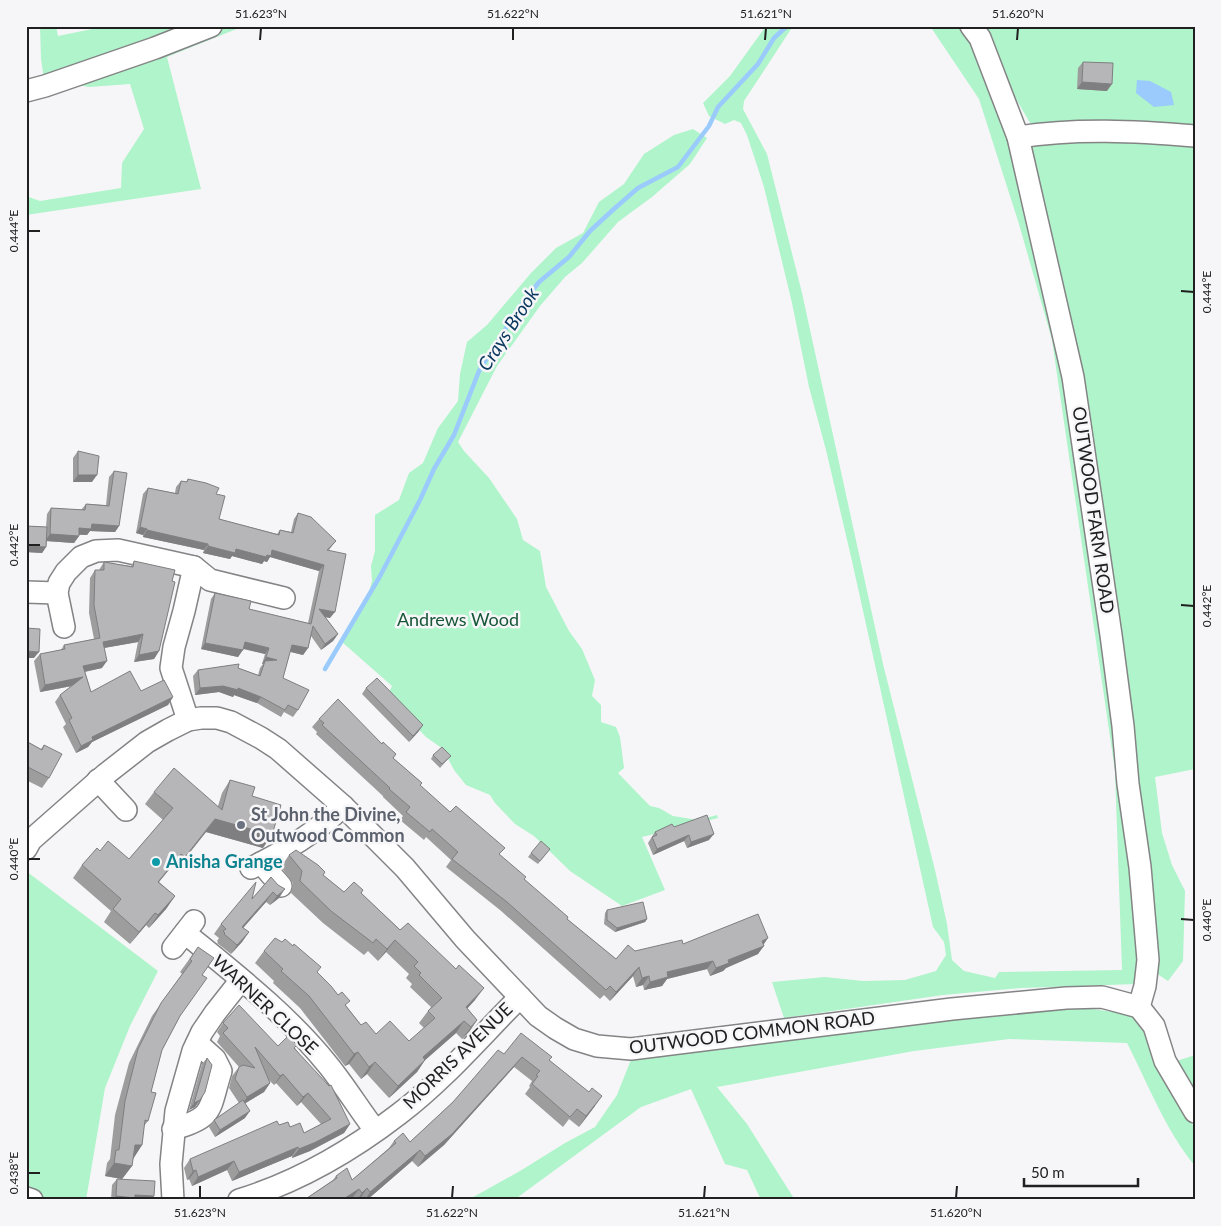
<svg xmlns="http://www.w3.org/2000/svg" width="1221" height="1226" font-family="Lato,sans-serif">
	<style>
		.green { fill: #aff4ca }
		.water { fill: #9acbfc }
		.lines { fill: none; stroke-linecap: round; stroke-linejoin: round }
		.stream { stroke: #9acbfc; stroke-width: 4.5 }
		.minor-casing { stroke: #848486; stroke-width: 24 }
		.minor { stroke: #fff; stroke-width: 21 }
		.wall { fill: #9d9d9e }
		.shaded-wall { fill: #7f7f81 }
		.building { fill: #b6b6b8; stroke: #7f7f81 }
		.ticks { fill: none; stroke: #202020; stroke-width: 2 }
		.worship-dot { fill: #6b7280; stroke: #f6f6f8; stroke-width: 2 }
		.culture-dot { fill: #0f9aa8; stroke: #f6f6f8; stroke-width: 2 }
		.labels { text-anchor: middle; stroke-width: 5; stroke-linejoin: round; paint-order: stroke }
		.street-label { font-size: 18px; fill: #202020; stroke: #f6f6f8 }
		.park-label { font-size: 18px; fill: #175637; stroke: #f6f6f8 }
		.worship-label { font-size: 18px; font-weight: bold; fill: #5b616d; stroke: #f6f6f8; text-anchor: start }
		.culture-label { font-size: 18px; font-weight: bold; fill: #0d838f; stroke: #f6f6f8; text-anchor: start }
		.water-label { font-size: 19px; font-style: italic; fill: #0c3960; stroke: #f6f6f8 }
		.neatline { fill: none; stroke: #202020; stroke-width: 2 }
		.ticks-label { font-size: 12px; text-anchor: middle; fill: #202020 }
	</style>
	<rect width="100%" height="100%" fill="#f6f6f8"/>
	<g class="green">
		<polygon points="40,26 56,26 58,36 107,26 244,26 167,57 201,189 26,215 26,196 40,201 121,188 122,163 144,129 130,84 89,87 78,85 45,86 41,59"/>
		<polygon points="766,26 793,26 744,101 743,109 767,154 802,293 883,664 935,870 947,924 952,960 964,971 995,978 999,972 1122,970 1115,771 1052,340 1019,224 979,99 930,26 969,26 1018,137 1195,136 1195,769 1155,777 1162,833 1172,865 1185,891 1183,961 1168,981 1147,967 1143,954 1136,984 1022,988 943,995 784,1018 772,982 825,977 863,981 905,980 936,971 946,955 944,942 933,927 852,561 826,450 809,387 792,303 764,187 747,135 741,123 734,120 725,124 709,116 703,103 730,76"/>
		<polygon points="984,26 1195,26 1195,125 1030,123 1004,78"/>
		<polygon points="693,129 707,138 690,164 652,197 618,222 582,263 565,277 540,306 497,366 458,442 464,451 489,478 517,519 523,540 540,551 546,587 569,631 582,649 595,680 592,696 601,705 601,722 616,727 620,737 624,768 618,773 650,806 659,808 673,816 698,820 717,815 718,818 642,837 665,890 622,906 570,871 534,836 515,824 495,803 490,795 466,785 454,770 443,749 426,737 387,696 392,686 342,642 367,600 372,581 371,566 375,551 375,515 399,500 409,473 423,463 438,428 458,401 460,374 467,342 487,325 531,273 556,248 583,233 599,202 624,184 644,154 674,135"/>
		<polygon points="26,871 158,971 130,1026 105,1088 86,1200 32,1200 26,1198"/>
		<path d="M1085,1008L1128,1014L1146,1025L1195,1130V1166C1166,1131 1148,1084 1127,1043L1009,1039L914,1051L717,1087L747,1124L795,1200H761L747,1170L725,1164L691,1089L641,1107L514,1200H468L520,1171L565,1143L595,1127L617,1095L632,1057L928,1016Z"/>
		<polygon points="1195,1055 1195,1082 1193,1083 1195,1086 1195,1100 1177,1061"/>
	</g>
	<polygon class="water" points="1137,80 1150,81 1171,92 1174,105 1154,107 1136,93"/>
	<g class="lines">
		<polyline class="stream" points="325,669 379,578 420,500 434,469 454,435 479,371 518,309 539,282 569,257 590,231 615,208 638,188 678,167 709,126 718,107 758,64 774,38 787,26"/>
		<g class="minor-casing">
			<g id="minor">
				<polyline points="971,26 980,38 1018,137 1073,377 1111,635 1123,726 1128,784 1140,867 1148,960 1145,986 1139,1007"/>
				<polyline points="26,91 45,86 155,48 211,26"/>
				<path d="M1018,137C1077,128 1135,131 1195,136"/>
				<polyline points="26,592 57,593"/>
				<polyline points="64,627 57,593 59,583 66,572 81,557 96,551 118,550 194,567 210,580 284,598"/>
				<polyline points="188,720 171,668 174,647 184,611 194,567"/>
				<polyline points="98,780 126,810"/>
				<polyline points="26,849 31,840 106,774 147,742 168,730 188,720 201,718 217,718 231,722 261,738 278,749 343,806 405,868 465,939 538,1016 555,1028 574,1039 597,1046 631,1049 952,1009 1066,998 1102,997 1139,1007 1154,1026 1165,1061 1195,1112"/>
				<polyline points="261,863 281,886"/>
				<path d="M251,868C285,851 316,833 343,806"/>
				<path d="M185,933C235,974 288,1015 328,1065C345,1086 359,1109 375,1130"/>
				<polyline points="173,948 194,921"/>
				<path d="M173,1129C215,1118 209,1109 221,1071L215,1059L197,1043"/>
				<polyline points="26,1198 32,1200"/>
				<polyline points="173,1200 171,1164 176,1111 193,1051 202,1032 215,1013 241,980"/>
				<path d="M239,1200C298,1182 351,1151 399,1114C444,1080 481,1036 520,997"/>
			</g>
		</g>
		<use href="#minor" class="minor"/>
	</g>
	<g class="wall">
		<polygon points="1083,62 1107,91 1077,89 1078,68"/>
		<polygon points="78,451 92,482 73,482 73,458"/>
		<polygon points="114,471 119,526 115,532 90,531 87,535 79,535 79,536 74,543 47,541 46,547 42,553 26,552 26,526 46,527 47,514 51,508 81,510 86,504 106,505 109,477"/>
		<polygon points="188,479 216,494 219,519 277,534 280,530 291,532 294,519 298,513 336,541 329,550 330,618 325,617 338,634 333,641 321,650 311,636 308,648 303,655 290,652 283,678 298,710 293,717 284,712 281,717 257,703 234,695 233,697 219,692 195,695 193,676 198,670 238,668 258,675 260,668 263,664 262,664 265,654 243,649 238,657 201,649 211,599 215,593 249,609 308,623 319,571 270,557 267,562 264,561 262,564 232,556 230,559 203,553 204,550 143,537 143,535 136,533 143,494 148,488 175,493 176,487 181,481 186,482"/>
		<polygon points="134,561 172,581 159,651 154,659 134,662 138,642 104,648 102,668 85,672 91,692 141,691 173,697 168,705 92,742 88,747 76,753 63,727 66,724 55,702 60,695 72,686 40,692 34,661 40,654 61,650 64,645 94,639 89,613 90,578 95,570 99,570 104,562 131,566"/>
		<polygon points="366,688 419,731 409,742 362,694"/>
		<polygon points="319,719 382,744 396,754 393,758 422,783 420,786 500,855 524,879 567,919 616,959 635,951 683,944 763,944 758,954 726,968 723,971 710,976 707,969 667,979 662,986 644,990 643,985 636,987 633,976 610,1001 604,995 600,999 500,910 446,867 451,860 426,837 424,840 400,820 403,816 383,797 383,796 316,734 317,732 312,727"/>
		<polygon points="26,741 41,749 44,745 49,778 42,788 26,780"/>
		<polygon points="433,755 448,759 440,768 431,759"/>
		<polygon points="230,780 252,796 263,848 206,832 176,870 172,866 159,882 175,896 166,909 149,928 146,925 130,944 104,922 111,911 73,878 82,865 100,851 129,859 163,820 145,804 154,792 218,806 222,793"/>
		<polygon points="674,827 709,840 687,848 684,841 653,855 648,843 655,832"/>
		<polygon points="550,849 538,864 528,857 531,853"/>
		<polygon points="289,855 323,875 344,892 363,890 361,893 475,1000 467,1008 477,1020 469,1032 462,1039 456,1033 425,1060 417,1072 389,1098 367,1074 361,1079 349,1064 345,1066 300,1008 273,983 274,981 255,963 264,951 317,972 338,995 361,1025 376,1034 409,1041 424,1028 419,1023 431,1007 410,987 412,984 406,978 409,974 386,952 378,961 368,951 364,955 323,923 291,893 293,883 281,867"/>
		<polygon points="271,877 279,898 270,905 266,902 243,928 249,932 242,942 231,954 217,943 218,942 217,941 219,938 214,934 221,924 252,899"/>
		<polygon points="607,910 647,919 645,922 615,932 604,924 605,913"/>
		<polygon points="198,947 202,975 162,1050 151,1092 148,1121 144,1126 142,1145 133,1159 132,1166 122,1179 154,1196 151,1200 111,1200 112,1185 117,1179 122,1179 105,1176 107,1163 110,1159 115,1115 129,1063 152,1016 182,974 180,972"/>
		<polygon points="223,1023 278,1046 295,1048 350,1124 344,1133 310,1151 292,1158 292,1156 232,1181 227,1170 192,1186 189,1179 187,1180 184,1168 190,1159 279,1125 290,1127 304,1133 321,1124 301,1102 297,1106 276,1083 274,1085 269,1080 270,1083 264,1092 245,1103 245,1118 215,1137 209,1127 214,1120 239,1103 229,1088 232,1076 239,1067 217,1042 220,1036 217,1032"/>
		<polygon points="504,1054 549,1060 595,1106 579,1127 569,1119 563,1127 525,1094 530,1087 529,1086 532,1081 514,1067 444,1145 418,1167 412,1161 367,1200 304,1200 333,1180 336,1176 352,1180 389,1148 394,1141 410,1142"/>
		<polygon points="207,1058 200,1100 195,1107 189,1110 202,1064"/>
	</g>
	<g class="shaded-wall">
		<polygon points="1082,82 1112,84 1107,91 1077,89"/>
		<polygon points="78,475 97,475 92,482 73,482"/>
		<polygon points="92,524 119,526 115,532 90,531 87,535 75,534 79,528"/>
		<polygon points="140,527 147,529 143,535 136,533"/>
		<polygon points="147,530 208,544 204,550 143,537"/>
		<polygon points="50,534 79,536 74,543 45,541"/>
		<polygon points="26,546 46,547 42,553 26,552"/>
		<polygon points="208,546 236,549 267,555 272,550 324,565 319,571 270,557 267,562 264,561 262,564 232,556 230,559 203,553"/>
		<polygon points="319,609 335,612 330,618 314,615"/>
		<polygon points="143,634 138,642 98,649 103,642"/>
		<polygon points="338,634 333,641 321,650 325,644"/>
		<polygon points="245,642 269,648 265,654 241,648"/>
		<polygon points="205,643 243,650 238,657 201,649"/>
		<polygon points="292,645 308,648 303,655 288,651"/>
		<polygon points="26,651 39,652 34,658 26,658"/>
		<polygon points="159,651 154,659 134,662 139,655"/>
		<polygon points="266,657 277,660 265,661 263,664 262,664"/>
		<polygon points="107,661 102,668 78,673 83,666"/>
		<polygon points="83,677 77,685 40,692 45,685"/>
		<polygon points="223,686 238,688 261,697 257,703 234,695 233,697 219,692 195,695 200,688"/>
		<polygon points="173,697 168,705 92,742 88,747 76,753 81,746 92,737"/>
		<polygon points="423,725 419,731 409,742 413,736"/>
		<polygon points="215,819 272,835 263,848 206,832 176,870"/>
		<polygon points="714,834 709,840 687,848 691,842"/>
		<polygon points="689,835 684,841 653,855 657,849"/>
		<polygon points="181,854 172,866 149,894 158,882"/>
		<polygon points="285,889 279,898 270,905 277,896"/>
		<polygon points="273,892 266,902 236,936 242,927"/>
		<polygon points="175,896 166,909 149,928 158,915"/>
		<polygon points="155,913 146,925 130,944 139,932"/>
		<polygon points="647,919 645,922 615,932 617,928"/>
		<polygon points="249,932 242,942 231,954 237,945"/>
		<polygon points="768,938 762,947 764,946 758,954 726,968 723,971 710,976 716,968 762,941"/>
		<polygon points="395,940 386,952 378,961 387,949"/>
		<polygon points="713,961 707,969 667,979 662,986 644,990 650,982 667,972"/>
		<polygon points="639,967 633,976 610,1001 616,992"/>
		<polygon points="649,976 643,985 636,987 642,978"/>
		<polygon points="484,988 475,1000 458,1019 466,1007"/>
		<polygon points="477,1020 469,1032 462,1039 471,1027"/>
		<polygon points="464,1021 456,1033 415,1069 423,1057"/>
		<polygon points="358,1052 349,1064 345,1066 354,1054"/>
		<polygon points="522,1057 514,1067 444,1145 418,1167 425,1156"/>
		<polygon points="425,1060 417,1072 389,1098 398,1086"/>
		<polygon points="375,1062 367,1074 361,1079 369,1067"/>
		<polygon points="283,1074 276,1083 274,1085 280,1076"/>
		<polygon points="270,1083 264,1092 241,1106 247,1097"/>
		<polygon points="308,1093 301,1102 297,1106 303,1097"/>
		<polygon points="602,1096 595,1106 579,1127 586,1116"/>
		<polygon points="200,1100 195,1107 189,1110 194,1103"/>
		<polygon points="250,1111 245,1118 215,1137 220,1130"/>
		<polygon points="350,1124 344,1133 310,1151 292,1158 299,1149"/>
		<polygon points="135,1145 142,1145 133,1159"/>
		<polygon points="298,1147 292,1156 232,1181 239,1172"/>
		<polygon points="420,1150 412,1161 367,1200 365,1200 370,1192"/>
		<polygon points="234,1161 227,1170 192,1186 198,1177"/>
		<polygon points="114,1163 132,1166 122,1179 105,1176"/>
		<polygon points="196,1170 189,1179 187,1180 193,1171"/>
		<polygon points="367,1188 360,1199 357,1200 362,1193"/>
		<polygon points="359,1189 351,1200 342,1200"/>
		<polygon points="135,1195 154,1196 151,1200 113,1200 116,1196"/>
	</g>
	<g class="building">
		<polygon points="1083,62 1113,63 1112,84 1082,82"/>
		<polygon points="78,451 99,456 97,475 78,475"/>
		<polygon points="114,471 127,473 119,526 92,524 91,529 79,528 79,536 50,534 51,508 85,510 86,504 109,506"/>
		<polygon points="188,479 206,483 219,488 216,494 225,496 219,519 279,535 280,530 293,533 298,513 311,517 336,541 327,550 346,554 335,612 319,609 338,634 325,644 313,626 308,648 292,645 283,678 309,690 298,710 288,705 285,710 261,697 238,688 238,690 223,686 200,688 198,670 239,664 238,668 260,676 265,661 277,660 266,657 269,648 245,642 243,650 205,643 215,593 251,601 249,609 311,624 324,565 272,550 271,556 267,555 266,557 236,549 235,553 208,546 208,544 147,530 147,529 140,527 148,488 178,494 181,481 187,482"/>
		<polygon points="26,526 47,527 46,547 26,546"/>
		<polygon points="134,561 175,570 172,581 175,582 159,651 139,655 143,634 103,642 107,661 83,666 91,692 130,671 141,691 164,680 173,697 92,737 93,740 81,746 69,720 72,718 60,695 83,677 45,685 40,654 65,649 64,645 100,638 94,605 95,570 104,570 104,562 133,567"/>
		<polygon points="26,628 40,629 39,652 26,651"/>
		<polygon points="377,678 423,725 413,736 366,688"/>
		<polygon points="338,699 382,744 383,742 396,754 393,758 422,783 420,785 450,812 456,806 505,848 499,854 526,877 524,879 568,917 567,919 616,959 628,945 635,951 682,940 683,944 758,914 768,938 762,941 764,946 728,960 729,963 716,968 713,961 667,972 668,977 650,982 649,976 642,978 639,967 616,992 610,986 606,990 507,902 452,859 458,852 432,829 430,832 406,812 410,807 389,789 390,788 322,725 324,723 319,719"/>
		<polygon points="26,741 42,750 44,745 62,754 49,778 26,766"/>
		<polygon points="442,747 451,756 442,764 433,755"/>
		<polygon points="174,768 222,810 230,780 255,787 252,796 281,805 272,835 215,819 185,857 181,854 158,882 175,896 158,915 155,913 139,932 113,909 121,899 82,865 97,848 100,851 108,841 129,859 173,808 154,792"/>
		<polygon points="707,815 714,834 691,842 689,835 657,849 652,837 657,835 655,832 672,824 674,827"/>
		<polygon points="541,841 550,849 540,861 531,853"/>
		<polygon points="296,850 318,865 325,872 323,875 344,892 354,882 363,890 361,893 400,930 408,923 456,969 459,965 484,988 466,1007 477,1020 471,1027 464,1021 423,1057 425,1060 398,1086 375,1062 369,1067 358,1052 354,1054 309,996 281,971 283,969 264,951 275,938 282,942 285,939 293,946 294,944 321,967 317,972 331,986 338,995 342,992 350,1001 345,1005 361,1025 366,1022 376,1034 390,1021 409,1041 435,1018 428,1011 442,998 419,975 421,973 414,966 418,962 395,940 387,949 376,939 373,943 331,911 300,881 302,871 289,855"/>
		<polygon points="271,877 278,885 285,889 277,896 273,892 242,927 249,932 237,945 224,934 225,933 223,931 226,929 221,924 256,882 252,899"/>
		<polygon points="643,902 647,919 617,928 607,920 607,910"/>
		<polygon points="198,947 214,958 202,975 207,978 180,1016 162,1050 151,1092 156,1093 148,1121 145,1120 142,1145 135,1145 132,1166 114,1163 116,1150 119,1150 125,1101 138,1049 161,1003 192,961 190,959"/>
		<polygon points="239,1005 278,1046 288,1036 297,1045 294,1048 329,1086 331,1085 350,1124 316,1142 299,1149 298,1147 239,1172 234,1161 198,1177 196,1170 193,1171 190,1159 277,1121 279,1125 288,1122 290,1127 300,1123 304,1133 331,1119 308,1093 303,1097 283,1074 280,1076 255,1047 270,1083 247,1097 235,1079 239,1067 243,1065 255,1068 223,1033 228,1028 223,1023"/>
		<polygon points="521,1033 552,1057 549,1060 589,1092 592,1088 602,1096 586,1116 577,1109 570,1117 532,1084 538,1076 536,1075 540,1071 522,1057 452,1134 425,1156 420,1150 370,1192 367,1188 362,1193 359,1189 342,1200 304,1200 337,1178 336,1176 347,1168 352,1180 396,1143 394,1141 403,1133 410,1142 453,1102 498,1050 504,1054"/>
		<polygon points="207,1058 212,1065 205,1092 200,1100 194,1103"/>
		<polygon points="243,1100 250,1111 220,1130 214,1120"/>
		<polygon points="117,1179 155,1181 154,1196 135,1195 135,1198 116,1196"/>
	</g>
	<path class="ticks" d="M260,40L261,28M513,40V28M765,40L766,28M1017,40L1018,28M28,231H40M1181,291L1194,292M28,545H40M1181,605L1194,606M28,859H40M1181,919L1194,920M28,1173H40M200,1198V1186M452,1198L453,1186M704,1198L705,1186M956,1198L957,1186"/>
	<circle class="worship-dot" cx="241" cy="825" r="5"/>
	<circle class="culture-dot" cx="156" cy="862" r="5"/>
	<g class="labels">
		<g class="street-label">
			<text transform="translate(1093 510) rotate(82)" y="6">OUTWOOD FARM ROAD</text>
			<text transform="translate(265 1005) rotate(43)" y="6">WARNER CLOSE</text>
			<text transform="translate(752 1033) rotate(-7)" y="6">OUTWOOD COMMON ROAD</text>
			<text transform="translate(458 1056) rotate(-44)" y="6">MORRIS AVENUE</text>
		</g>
		<g class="park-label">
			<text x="458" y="626">Andrews Wood</text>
		</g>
		<g class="worship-label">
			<text x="251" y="821">St John the Divine,<tspan x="251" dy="21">Outwood Common</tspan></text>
		</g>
		<g class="culture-label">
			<text x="166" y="868">Anisha Grange</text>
		</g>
		<g class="water-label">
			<text transform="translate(508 329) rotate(-57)" y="7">Crays Brook</text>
		</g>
	</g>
	<rect width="1221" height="1226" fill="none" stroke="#f6f6f8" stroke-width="55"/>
	<path d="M1024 1178v8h114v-8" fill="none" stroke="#202020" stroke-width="2.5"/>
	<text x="1031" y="1178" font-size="15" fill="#202020" stroke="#f6f6f8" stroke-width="4" paint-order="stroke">50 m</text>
	<rect x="28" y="28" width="1166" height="1170" class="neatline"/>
	<g class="ticks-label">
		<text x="261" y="18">51.623°N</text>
		<text x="513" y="18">51.622°N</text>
		<text x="766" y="18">51.621°N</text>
		<text x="1018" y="18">51.620°N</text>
		<text transform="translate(14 231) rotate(-90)" y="4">0.444°E</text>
		<text transform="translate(1207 292) rotate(-90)" y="4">0.444°E</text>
		<text transform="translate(14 545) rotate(-90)" y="4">0.442°E</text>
		<text transform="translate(1207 606) rotate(-90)" y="4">0.442°E</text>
		<text transform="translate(14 859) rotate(-90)" y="4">0.440°E</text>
		<text transform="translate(1207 920) rotate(-90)" y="4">0.440°E</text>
		<text transform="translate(14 1173) rotate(-90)" y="4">0.438°E</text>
		<text x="200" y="1217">51.623°N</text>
		<text x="452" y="1217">51.622°N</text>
		<text x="704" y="1217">51.621°N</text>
		<text x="956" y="1217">51.620°N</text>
	</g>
</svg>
